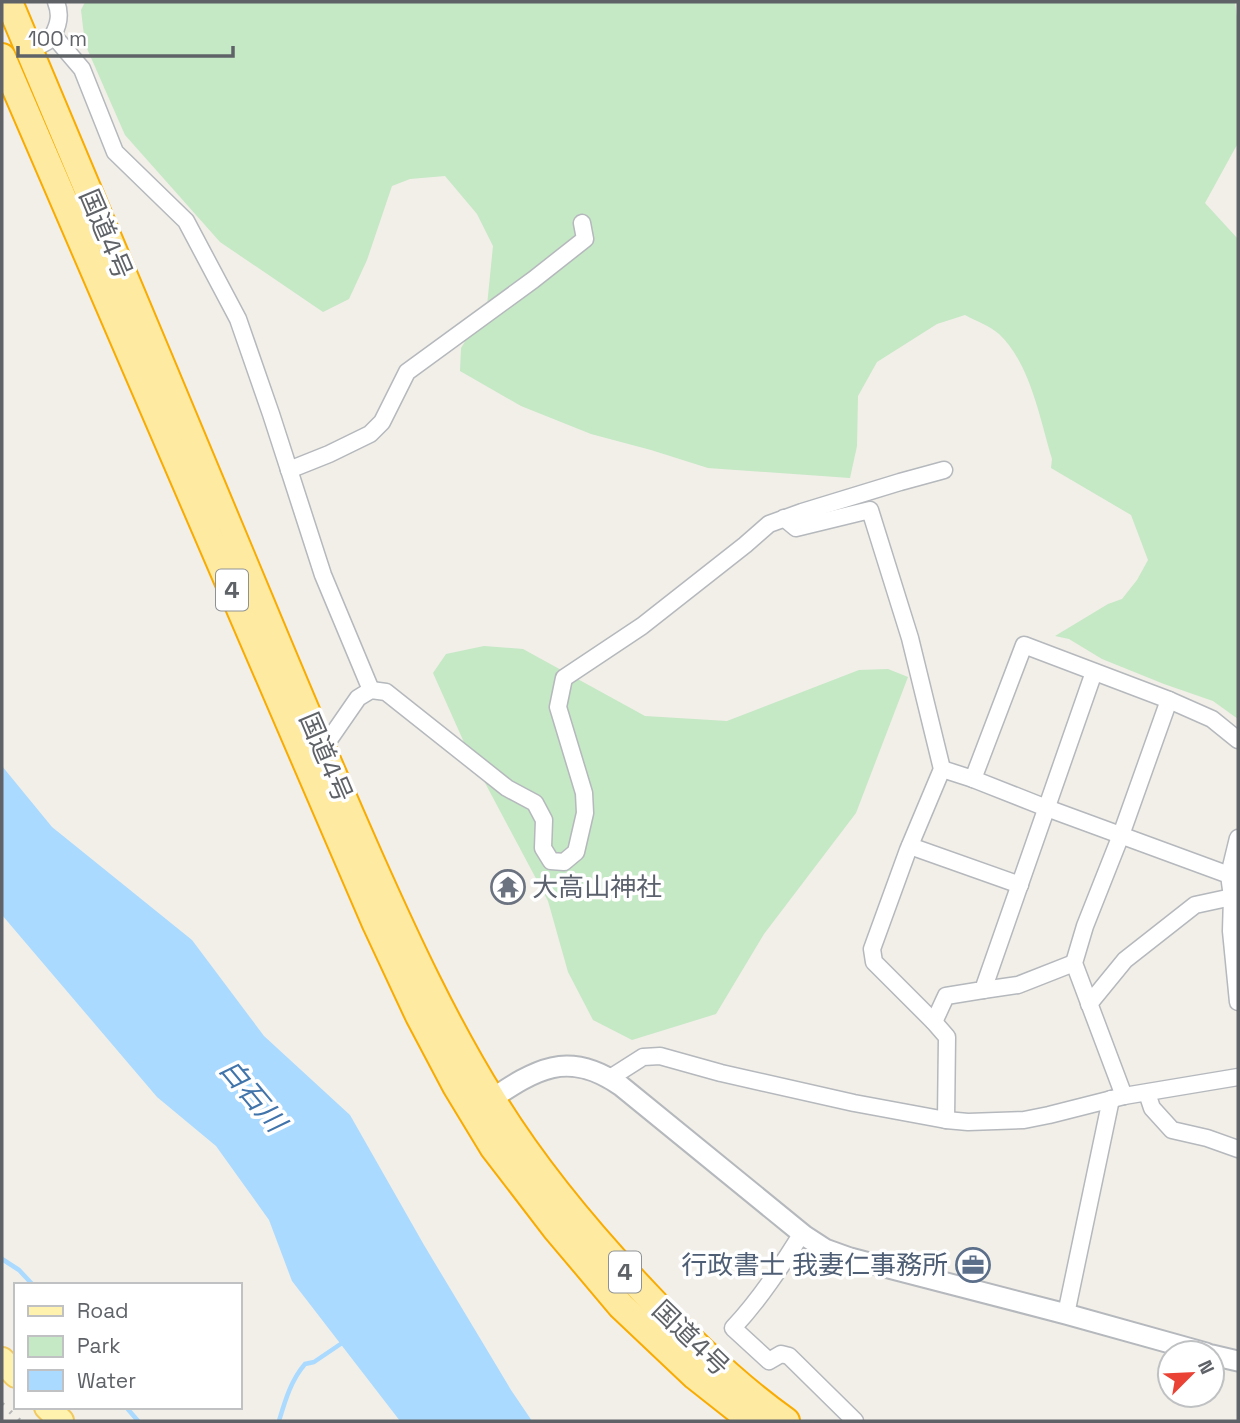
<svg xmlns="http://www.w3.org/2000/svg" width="1240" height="1423" font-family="'Space Grotesk','Noto Sans JP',sans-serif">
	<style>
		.green { fill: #c5e8c5 }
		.water { fill: #aadaff }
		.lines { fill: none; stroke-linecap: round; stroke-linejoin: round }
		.stream { stroke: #aadaff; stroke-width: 4.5 }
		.minor-casing { stroke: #b5b8bc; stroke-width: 19 }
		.tertiary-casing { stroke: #b5b8bc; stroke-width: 23 }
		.primary-casing { stroke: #f2c960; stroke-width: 28 }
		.trunk-casing { stroke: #f9ab00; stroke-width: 30 }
		.minor { stroke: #fff; stroke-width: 16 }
		.tertiary { stroke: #fff; stroke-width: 19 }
		.primary { stroke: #fff2af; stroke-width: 24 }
		.trunk { stroke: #feeaa1; stroke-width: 26 }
		.rail { stroke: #b6b7b8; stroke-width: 4.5; stroke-dasharray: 2 9; stroke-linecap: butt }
		.labels { text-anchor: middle; stroke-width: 7; stroke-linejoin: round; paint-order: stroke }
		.shield { fill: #fff; stroke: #8f9295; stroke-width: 2 }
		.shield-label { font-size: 24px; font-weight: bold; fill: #5f6368 }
		.street-label { font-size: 26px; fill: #5f6368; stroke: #fff }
		.worship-label { font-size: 26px; fill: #5b616d; stroke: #fff; text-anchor: start }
		.service-label { font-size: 26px; fill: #4e5e75; stroke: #fff; text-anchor: end }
		.water-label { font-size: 28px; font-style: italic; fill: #4174aa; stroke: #fff }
	</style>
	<rect width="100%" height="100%" fill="#f1efe8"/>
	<g class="green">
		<path d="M85,2H1235L1238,25V143L1205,203L1238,239V719L1213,701L1164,684L1102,659L1069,639L1055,636L1108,604L1122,599L1137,580L1148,560L1131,515L1051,468L1052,459C1040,419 1030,363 999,334C990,326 976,321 965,315L937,324L877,362L858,396L857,446L850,478L708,468L651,450L591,434L521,406L460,371L461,348L487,306L493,246L477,214L445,176L410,179L392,186L367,260L349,299L323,312L220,242L125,135L85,44L81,10Z"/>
		<polygon points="484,646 523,649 645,716 727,721 859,670 888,669 908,677 856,813 764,934 716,1014 632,1040 593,1020 568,972 548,901 467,749 433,673 446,654"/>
	</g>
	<polygon class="water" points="2,766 52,827 192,940 264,1036 350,1115 424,1245 511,1390 532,1421 400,1421 292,1281 269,1220 216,1146 157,1097 2,915"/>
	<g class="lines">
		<g class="stream">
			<polyline points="2,1259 19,1270 33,1285"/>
			<polyline points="126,1407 138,1421"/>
			<path d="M279,1421C285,1401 291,1380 305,1364L314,1362L345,1341"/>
		</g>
		<g class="minor-casing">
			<g id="minor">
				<path d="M53,35C59,24 61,14 56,2"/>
				<polyline points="30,51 48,41 53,35 82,69 115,152 186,221 238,319 271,414 323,575 371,690"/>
				<polyline points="289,470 329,454 370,434 382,422 407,372 533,280 585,239 582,223"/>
				<polyline points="784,518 796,528 870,510 910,638 942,769 908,850 872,949 874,962 934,1022 947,1037 946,1120"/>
				<polyline points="1169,700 1212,719 1238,740"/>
				<polyline points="322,750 358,698 371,690 386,692 507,788 535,803 544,820 543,848 551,861 564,862 576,852 585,813 584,793 558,707 564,678 642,626 745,545 769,524 802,512 900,482 944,470"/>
				<polyline points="942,769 973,779 1044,807 1229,875 1232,897 1231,931 1238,1002"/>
				<polyline points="973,779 1024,645 1169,700 1121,835 1085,926 1074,963 1124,1096"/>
				<polyline points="910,846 1020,885"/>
				<polyline points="1229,875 1238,838"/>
				<polyline points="983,990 1018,985 1074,963"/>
				<polyline points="1089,1004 1125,960 1195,905 1232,897 1237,888"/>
				<polyline points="934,1022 946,996 983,990 1094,672"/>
				<polyline points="610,1078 643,1057 660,1056 721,1073 854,1103 946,1120 968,1122 1024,1120 1049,1115 1124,1096 1238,1077"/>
				<polyline points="1147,1093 1152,1108 1172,1130 1207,1138 1238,1149"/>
				<path d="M802,1233C781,1267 760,1299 733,1328L769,1361L781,1354L789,1356L855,1421"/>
				<polyline points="1066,1314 1111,1099"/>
			</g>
		</g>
		<g class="tertiary-casing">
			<g id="tertiary">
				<path d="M481,1106C531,1073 564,1046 621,1086L805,1236L825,1249L850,1258L1066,1314L1206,1353"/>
				<polyline points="1212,1355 1238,1361"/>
			</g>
		</g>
		<g class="primary-casing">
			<g id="primary">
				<polyline points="2,1360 16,1375"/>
				<polyline points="47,1407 61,1421"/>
			</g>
		</g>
		<g class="trunk-casing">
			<g id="trunk">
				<path d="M9,2C93,198 174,397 257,594C294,683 331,771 370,859C407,942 445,1024 493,1101C536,1171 590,1235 646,1294C689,1340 735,1385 786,1421"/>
				<polyline points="2,57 376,924 419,1016 456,1086 493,1147 556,1229 621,1306 695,1376 752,1421"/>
			</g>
		</g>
		<use href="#minor" class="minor"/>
		<use href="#tertiary" class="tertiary"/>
		<use href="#primary" class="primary"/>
		<use href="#trunk" class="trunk"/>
		<polyline class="rail" points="2,1404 20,1421"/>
	</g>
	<defs>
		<g id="temple-ring" transform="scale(1.75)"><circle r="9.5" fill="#fff" stroke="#6b7280" stroke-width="1.5"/><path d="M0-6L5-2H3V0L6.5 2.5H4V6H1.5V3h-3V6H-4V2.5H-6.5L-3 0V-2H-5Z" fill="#6b7280"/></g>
		<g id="office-ring" transform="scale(1.75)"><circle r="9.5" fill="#fff" stroke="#5c6f8a" stroke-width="1.5"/><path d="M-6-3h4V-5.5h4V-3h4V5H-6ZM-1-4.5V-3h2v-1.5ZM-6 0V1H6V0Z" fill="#5c6f8a"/></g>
	</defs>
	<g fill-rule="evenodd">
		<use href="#temple-ring" x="508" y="887"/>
		<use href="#office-ring" x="973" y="1265"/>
	</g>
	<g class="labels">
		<g class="shield">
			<rect x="216" y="569.5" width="32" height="41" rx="5"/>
			<rect x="609" y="1251.5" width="32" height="41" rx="5"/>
		</g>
		<g class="shield-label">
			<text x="232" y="598">4</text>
			<text x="625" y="1280">4</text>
		</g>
		<g class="street-label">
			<text transform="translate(106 234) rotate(67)" y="9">国道4号</text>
			<text transform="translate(326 757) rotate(67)" y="9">国道4号</text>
			<text transform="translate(691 1338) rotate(44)" y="9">国道4号</text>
		</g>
		<g class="worship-label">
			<text x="532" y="896">大高山神社</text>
		</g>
		<g class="service-label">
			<text x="948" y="1274">行政書士 我妻仁事務所</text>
		</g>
		<g class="water-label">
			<text transform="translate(253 1095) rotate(50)" y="10">白石川</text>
		</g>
	</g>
	<rect width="1240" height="1423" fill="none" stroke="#5f6368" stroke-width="7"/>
	<rect x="14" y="1283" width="228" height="126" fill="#ffffff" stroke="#bfc1c3" stroke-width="2"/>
	<rect x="28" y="1306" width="35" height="10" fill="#fff2af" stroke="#bfc1c3" stroke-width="2"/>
	<text x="77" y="1318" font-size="21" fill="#5f6368">Road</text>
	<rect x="28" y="1336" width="35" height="21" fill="#c5e8c5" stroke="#bfc1c3" stroke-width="2"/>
	<text x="77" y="1353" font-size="21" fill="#5f6368">Park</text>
	<rect x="28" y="1370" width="35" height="21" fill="#aadaff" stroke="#bfc1c3" stroke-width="2"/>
	<text x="77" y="1388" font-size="21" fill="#5f6368">Water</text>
	<g transform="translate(1191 1374) rotate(66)"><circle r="33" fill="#ffffff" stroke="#bfc1c3" stroke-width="2"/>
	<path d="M0-5L12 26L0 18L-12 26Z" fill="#ea4335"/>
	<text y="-10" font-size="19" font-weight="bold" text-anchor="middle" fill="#5f6368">N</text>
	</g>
	<path d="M18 46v10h215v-10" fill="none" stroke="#5f6368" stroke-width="3.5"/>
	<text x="28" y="46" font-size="21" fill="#5f6368" stroke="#ffffff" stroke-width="5" paint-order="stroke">100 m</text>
</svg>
